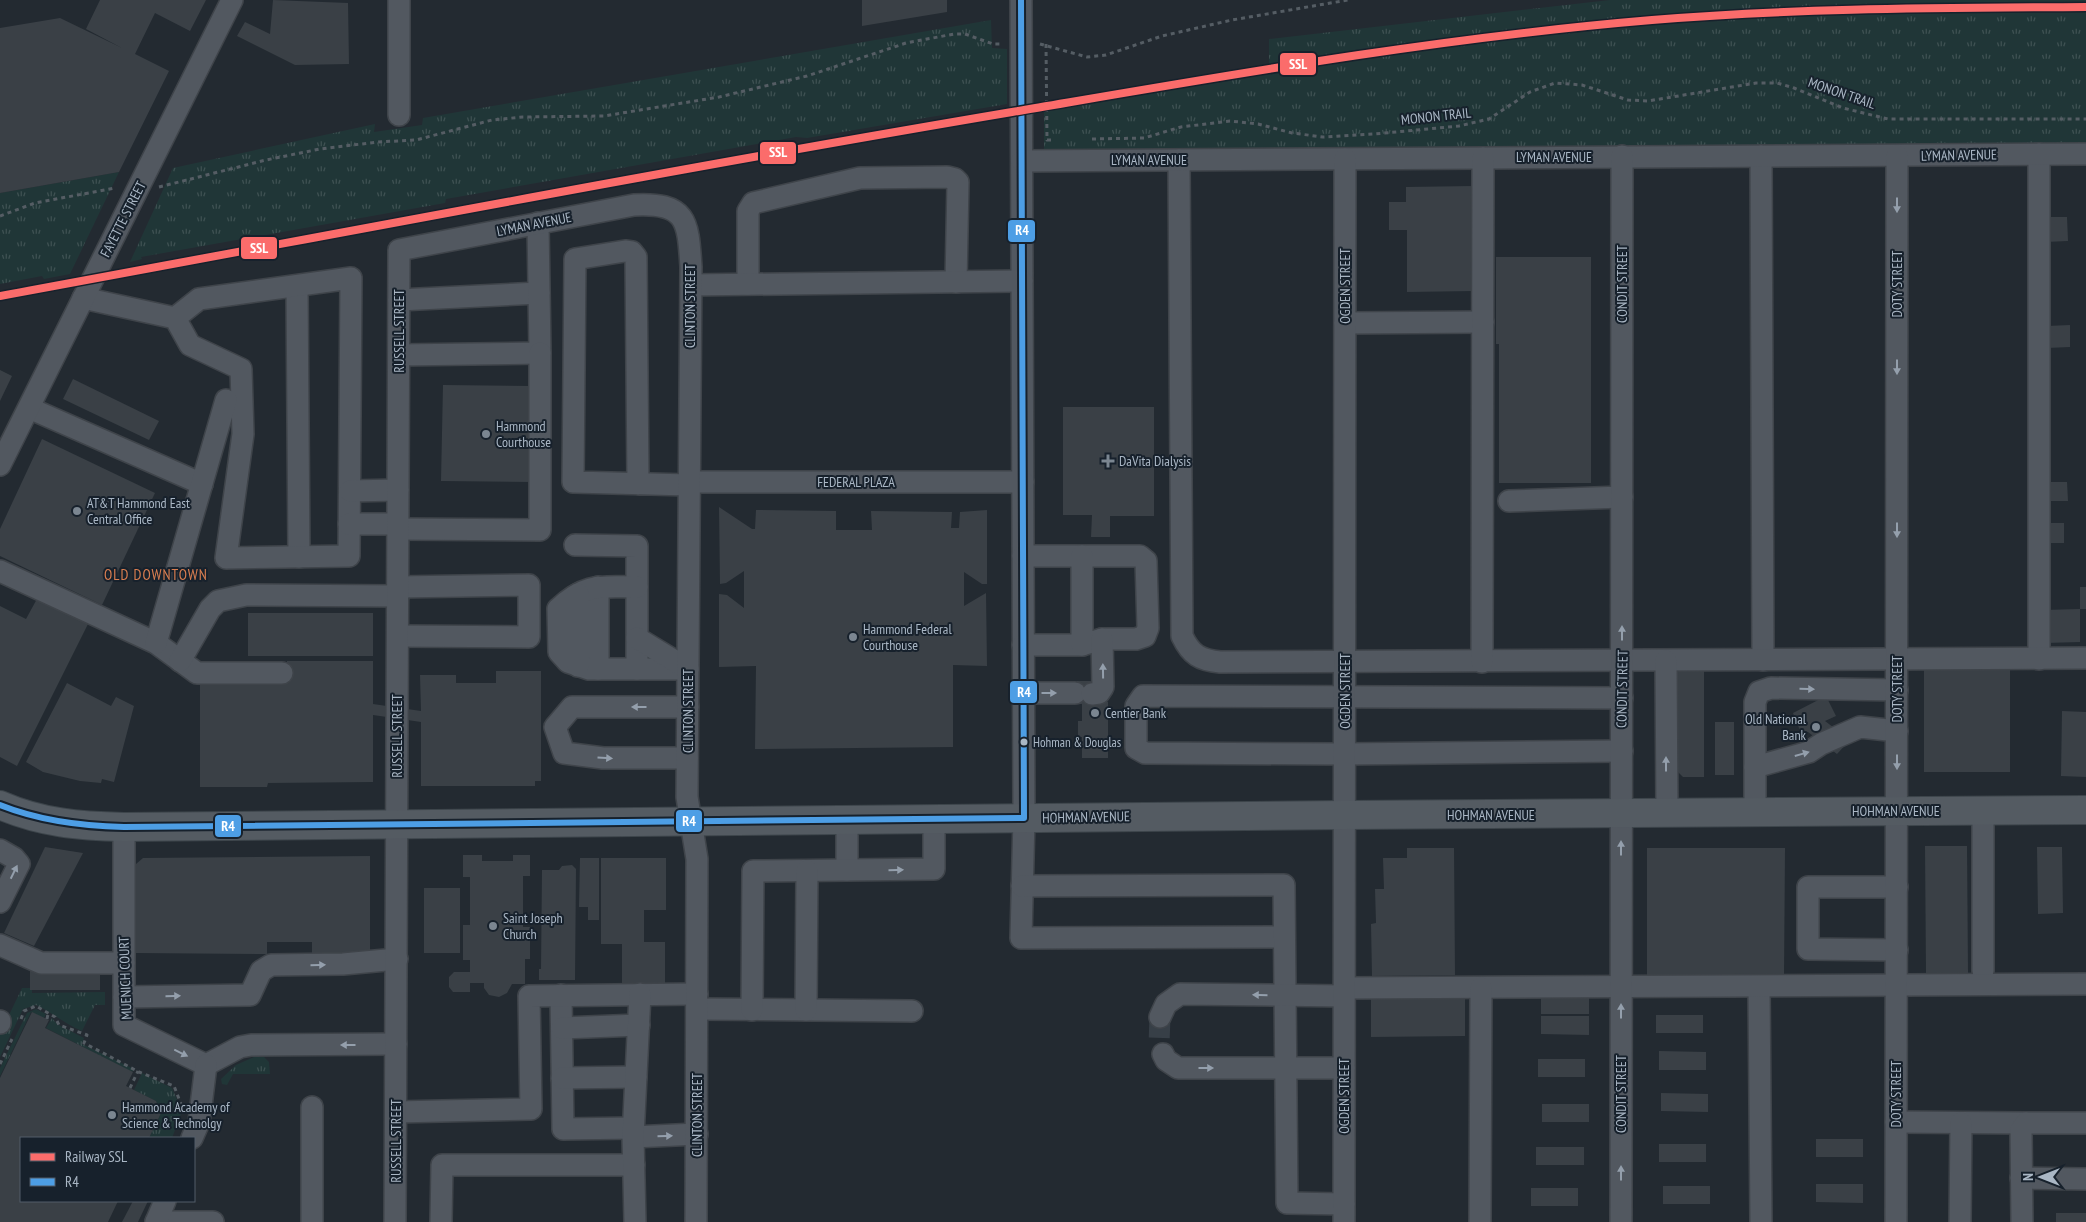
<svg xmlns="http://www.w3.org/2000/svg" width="2086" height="1222" font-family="'PT Sans Narrow',sans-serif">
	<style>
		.grass { fill: url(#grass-tufts) }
		.building { fill: #3a4046 }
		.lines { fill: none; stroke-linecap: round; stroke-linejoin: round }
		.minor-tunnel { stroke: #373f47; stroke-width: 21; stroke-dasharray: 21 11; stroke-linecap: butt }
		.minor-casing { stroke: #3f444a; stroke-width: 24 }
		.major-casing { stroke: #3d454b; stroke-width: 30 }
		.path { stroke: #555d64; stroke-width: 3; stroke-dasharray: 4 4; stroke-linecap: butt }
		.minor { stroke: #525860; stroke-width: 21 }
		.major { stroke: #545b62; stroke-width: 28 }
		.bus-1-casing { stroke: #17212c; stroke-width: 10 }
		.bus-1 { stroke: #4d9ee5; stroke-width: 6 }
		.rail-1-casing { stroke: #17212c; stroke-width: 11 }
		.rail-1 { stroke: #fb6c6b; stroke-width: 8 }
		.oneway { fill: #949fac }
		.poi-dot { fill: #7b8691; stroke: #17212c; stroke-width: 2 }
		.bus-dot { fill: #aab7c5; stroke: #17212c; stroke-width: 2 }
		.labels { text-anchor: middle; stroke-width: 4; stroke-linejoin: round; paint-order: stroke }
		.bus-label { font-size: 13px; fill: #aab7c5; stroke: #17212c; text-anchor: start }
		.street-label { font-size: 14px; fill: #aab7c5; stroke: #17212c }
		.poi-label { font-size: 14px; fill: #aab7c5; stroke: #17212c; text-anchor: start }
		.neighbourhood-label { font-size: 15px; letter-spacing: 1px; fill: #da7e50; stroke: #17212c }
		.line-badge { stroke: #17212c; stroke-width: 2 }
		.badge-label { font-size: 14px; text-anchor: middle; font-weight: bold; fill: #fff }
	</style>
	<defs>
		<pattern id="grass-tufts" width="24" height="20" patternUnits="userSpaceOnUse" patternTransform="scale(1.25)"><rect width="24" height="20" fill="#203637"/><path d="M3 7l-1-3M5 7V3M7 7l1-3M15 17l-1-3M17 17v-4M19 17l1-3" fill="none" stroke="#3e5152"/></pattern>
	</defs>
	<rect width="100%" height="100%" fill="#232a31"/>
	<g class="grass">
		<polygon points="1610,0 2086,0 2086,152 1044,160 1044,107 1269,68 1269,39"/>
		<polygon points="991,20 992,48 1007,49 1007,104 807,138 796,137 446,199 445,203 141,257 142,259 130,262 173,168 375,124 374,132 422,125 423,118"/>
		<polygon points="119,172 70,274 44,279 42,276 0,284 0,193"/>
		<path d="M22,988H32V993L105,992V1005H95L82,1031C65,1024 53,1013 36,1005L23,1009L0,1057V1034Z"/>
		<polygon points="36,1009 46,1014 44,1018 31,1012 0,1076 0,1068 27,1013"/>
		<polygon points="52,1018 57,1024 84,1038 82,1044 134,1069 132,1072 46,1028"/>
		<polygon points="254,1057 264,1057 269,1062 270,1074 233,1074 227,1085 222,1084 221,1079 236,1065"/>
		<polygon points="142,1073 172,1088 182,1111 172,1138 149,1138 161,1113 156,1101 134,1090"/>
	</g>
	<g class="building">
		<polygon points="100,0 206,0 190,31 155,13 135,54 169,71 119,172 0,193 0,28 60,18 122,48 86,29"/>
		<polygon points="273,0 348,3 349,64 295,65 237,36 245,22 270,34"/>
		<polygon points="862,0 947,0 947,12 862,26"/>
		<polygon points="1473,186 1474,291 1407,292 1407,230 1389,230 1389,202 1406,202 1406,187"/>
		<polygon points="2044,217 2067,217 2068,241 2045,242"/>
		<polygon points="1496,257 1591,257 1591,483 1499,483 1499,344 1496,344"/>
		<polygon points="2070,325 2070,347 2047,348 2047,326"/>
		<polygon points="0,370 12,376 0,401"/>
		<polygon points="73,379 159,421 149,440 63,399"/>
		<polygon points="443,385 531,386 531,482 441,481"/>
		<polygon points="1063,407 1154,407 1154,516 1110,516 1110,537 1091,537 1092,515 1063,515"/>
		<polygon points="42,439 155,493 102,605 0,556 0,529"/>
		<polygon points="2048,482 2067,482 2068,501 2048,501"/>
		<polygon points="719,507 752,529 755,529 756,510 836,511 836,530 872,530 871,511 952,512 951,528 959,528 960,512 987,510 987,584 982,584 964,572 964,606 986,593 987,666 953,665 953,747 755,749 756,666 719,667 719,594 727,595 744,608 744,571 726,583 720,584"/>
		<rect x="2044" y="523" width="20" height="20"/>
		<rect x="2080" y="587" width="6" height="22"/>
		<polygon points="38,597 89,622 17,766 0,757 0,606 26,619"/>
		<polygon points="2080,609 2080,642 2045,643 2044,610"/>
		<rect x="248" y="613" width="125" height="43"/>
		<polygon points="287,661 373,661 373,704 421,711 420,675 456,675 456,683 496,683 496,671 541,671 541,781 535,781 535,786 421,786 421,722 373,715 373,782 268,783 267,787 200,787 200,682 287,682"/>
		<rect x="1924" y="662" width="86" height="110"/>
		<polygon points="1677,663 1704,663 1704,777 1683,777 1677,771"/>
		<polygon points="1077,681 1092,681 1092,702 1108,702 1108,758 1082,758 1082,737 1078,737 1078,721 1082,721 1082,704 1077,704"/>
		<polygon points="67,683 111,706 116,697 134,706 114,782 102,779 101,783 80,781 43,772 26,762"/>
		<polygon points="1826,696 1836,716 1825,721 1850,740 1837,754 1808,732 1801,733 1793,713"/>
		<polygon points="2062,711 2086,712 2086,777 2061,776"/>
		<rect x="1715" y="722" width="19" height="53"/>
		<polygon points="1925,846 1967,846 1968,973 1926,973"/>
		<polygon points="45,847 83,853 34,946 4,933"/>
		<polygon points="2037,847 2062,847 2063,913 2038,914"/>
		<polygon points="1407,848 1454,848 1455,975 1372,976 1371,924 1376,923 1375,889 1384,889 1383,858 1407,858"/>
		<polygon points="1647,848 1785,848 1784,977 1647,976"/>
		<polygon points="463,855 482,855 482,861 513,861 513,855 530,855 530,876 523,876 523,927 530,927 530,959 525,959 525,984 512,984 507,993 499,997 489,995 484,988 484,983 470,983 470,992 453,992 449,987 449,977 454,972 470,972 470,960 463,960 463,925 470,925 470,877 463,877"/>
		<polygon points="370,856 370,955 312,955 312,942 267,942 267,954 136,953 136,864 143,858"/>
		<polygon points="580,858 599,858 599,920 588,920 588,907 579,907"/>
		<polygon points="601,858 666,858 666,910 644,910 644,942 665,942 665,987 622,987 622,944 601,944"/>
		<polygon points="572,865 576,869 575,980 539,980 539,969 541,969 542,870 559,870 562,866"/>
		<rect x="424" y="888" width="36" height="65"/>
		<rect x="30" y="966" width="70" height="24"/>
		<polygon points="1371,993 1465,993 1465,1036 1371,1037"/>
		<polygon points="1541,995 1589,996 1589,1014 1541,1014"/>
		<polygon points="32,1012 49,1020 45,1028 133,1072 126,1086 156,1101 161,1113 149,1138 21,1138 21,1201 118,1201 108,1222 0,1222 0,1078"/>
		<rect x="1656" y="1015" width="47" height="18"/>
		<polygon points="1541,1016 1589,1016 1589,1035 1541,1034"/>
		<polygon points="1659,1051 1706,1052 1706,1070 1659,1070"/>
		<rect x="1538" y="1059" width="47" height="18"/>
		<polygon points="1661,1093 1708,1094 1708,1112 1661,1111"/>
		<rect x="1542" y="1104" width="47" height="18"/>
		<rect x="1816" y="1139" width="47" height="18"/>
		<rect x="1659" y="1144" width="47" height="18"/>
		<rect x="1536" y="1147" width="48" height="18"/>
		<polygon points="1816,1184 1863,1184 1863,1203 1816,1202"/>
		<rect x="1663" y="1186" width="47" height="18"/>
		<rect x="1531" y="1188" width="47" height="18"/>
		<polygon points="133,1201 148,1201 138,1222 122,1222"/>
		<rect x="2056" y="1213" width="30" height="9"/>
	</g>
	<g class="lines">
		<polyline class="minor-tunnel" points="1160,1017 1159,1044 1163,1054"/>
		<g class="minor-casing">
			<g id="minor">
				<polyline points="399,0 399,115"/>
				<polyline points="1021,0 1024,818 1021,938 1284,937"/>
				<polyline points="2039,154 2039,659"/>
				<polyline points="1761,156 1763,660"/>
				<path d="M1179,160L1182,636C1191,655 1200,660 1220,662L2086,658"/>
				<polyline points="1022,161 2086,154"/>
				<polyline points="748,284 748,211 753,203 860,178 947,177 955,179 958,182 956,282"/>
				<polyline points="691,285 1022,281"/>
				<polyline points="297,286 299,557"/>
				<polyline points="83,298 175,318 199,299 351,278 349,556 226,558 243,434 241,369 190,345 175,318"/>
				<polyline points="399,300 539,293"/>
				<polyline points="1345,323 1483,322"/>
				<polyline points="399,355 540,353 538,223"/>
				<polyline points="29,408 202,484"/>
				<polyline points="0,465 232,0"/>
				<polyline points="689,482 1023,482"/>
				<polyline points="638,484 636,257 632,252 625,251 575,259 573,482 689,485"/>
				<polyline points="350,491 398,490"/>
				<polyline points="1509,501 1622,497"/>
				<polyline points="349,524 398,524"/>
				<polyline points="398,529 540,530 540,353"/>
				<polyline points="575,545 637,546 637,669"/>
				<polyline points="1023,556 1140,556 1146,561 1148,628 1145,636 1136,639 1102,639 1082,645 1023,645"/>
				<polyline points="1082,556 1082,645"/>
				<polyline points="0,571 156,643 197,673 282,673"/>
				<polyline points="398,587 529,585 529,637 398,636"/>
				<polyline points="598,587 598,669"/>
				<path d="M637,587C602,587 586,582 558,609L559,652L568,662L589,669H688"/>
				<polyline points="578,594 578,666"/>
				<polyline points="637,638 688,669"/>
				<polyline points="156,643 226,400"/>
				<polyline points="180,661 210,609 218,601 246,595 398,596"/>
				<polyline points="1666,661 1667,813"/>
				<polyline points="1482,662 1483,158"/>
				<polyline points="1023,693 1075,693"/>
				<polyline points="1092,694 1099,693 1103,687 1102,639"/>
				<polyline points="1622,751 1345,754 1145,753 1136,748 1136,706 1143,696 1622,698"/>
				<polyline points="687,758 603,758 564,753 555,727 572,707 688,707"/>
				<polyline points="1755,767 1809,752 1821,744 1860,727 1897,731"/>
				<polyline points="1983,811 1983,971"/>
				<polyline points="1755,813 1755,702 1759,692 1771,688 1897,690"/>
				<polyline points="847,820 847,870"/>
				<polyline points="124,827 124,1025 206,1065"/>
				<polyline points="0,850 14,858 19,864 0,902"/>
				<polyline points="1022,886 1284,885 1287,1203 1344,1204"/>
				<polyline points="1897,887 1808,887 1808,949 1897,950"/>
				<polyline points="0,945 41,963 124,963"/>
				<polyline points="1759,987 1761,1222"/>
				<polyline points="1344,988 2086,984"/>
				<polyline points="561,995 563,1129 633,1128"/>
				<polyline points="124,997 250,995 261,971 271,965 343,964 397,959"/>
				<polyline points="697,1009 912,1011"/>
				<polyline points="752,1010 753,871 934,869 934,819"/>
				<polyline points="806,1010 807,871"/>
				<polyline points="1160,1017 1166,1004 1180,994 1344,996"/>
				<polyline points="0,1021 0,1023"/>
				<polyline points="562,1028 639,1025"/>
				<polyline points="1163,1054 1166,1060 1178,1068 1344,1068"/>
				<polyline points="206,1065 240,1047 251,1045 396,1044"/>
				<polyline points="562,1078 636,1077"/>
				<polyline points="396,1112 531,1109 529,996 697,994"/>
				<polyline points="1896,1122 2026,1123"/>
				<polyline points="633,1137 697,1134"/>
				<polyline points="192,1138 199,1122 206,1065"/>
				<polyline points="2021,1178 2086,1179"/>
				<polyline points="156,1222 213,1222"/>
				<polyline points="156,1222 165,1201"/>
				<polyline points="312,1222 312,1107"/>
				<path d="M395,1222L399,250L634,205C688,202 688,222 691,267L687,797L697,859L696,1222"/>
				<polyline points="441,1222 442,1165 634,1165"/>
				<polyline points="635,1222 633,1137 640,994"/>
				<polyline points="1344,1222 1345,159"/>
				<polyline points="1480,1222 1481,988"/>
				<polyline points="1621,1222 1622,156"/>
				<polyline points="1896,1222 1897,156"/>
				<polyline points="1960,1222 1961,1123"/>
				<polyline points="2022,1222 2021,1130 2026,1123 2086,1123"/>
			</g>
		</g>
		<g class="major-casing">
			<path id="major" d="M0,805C41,823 80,826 124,827L1345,815L2086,810"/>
		</g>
		<g class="path">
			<polyline points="1040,44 1087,57 1106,55 1162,36 1232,20 1348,0"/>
			<polyline points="1046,44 1047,140 1051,140"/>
			<polyline points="1092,139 1144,138 1181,127 1230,121 1258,124 1292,133 1323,137 1374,134 1459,126 1489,119 1530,92 1555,83 1582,85 1628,100 1648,101 1756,83 1777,83 1794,88 1843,108 1888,119 2086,119"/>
			<polyline points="159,187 266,160 320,149 378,142 416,140 492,120 523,117 604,116 719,97 807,76 906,43 954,34 965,34 993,44 1003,44"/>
			<polyline points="0,216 35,203 115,188"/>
			<polyline points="21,1019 24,1011 36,1006 55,1017 59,1025 87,1035 84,1043 139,1072 174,1086 181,1104"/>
			<polyline points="47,1019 48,1014"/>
			<polyline points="0,1064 12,1039"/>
			<polyline points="130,1088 138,1071"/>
		</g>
		<use href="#minor" class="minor"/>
		<use href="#major" class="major"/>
		<g class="bus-1-casing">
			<path id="bus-1" d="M0,805C40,821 81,826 124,827L1024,818L1021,0"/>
		</g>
		<use href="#bus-1" class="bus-1"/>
		<g class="rail-1-casing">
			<path id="rail-1" d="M0,296C337,234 674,169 1012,112C1224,76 1436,38 1652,20C1796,8 1941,8 2086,7"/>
		</g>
		<use href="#rail-1" class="rail-1"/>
	</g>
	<defs><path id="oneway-solid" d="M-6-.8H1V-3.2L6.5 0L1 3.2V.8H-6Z" transform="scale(1.25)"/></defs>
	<g class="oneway">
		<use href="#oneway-solid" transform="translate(1897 205) rotate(90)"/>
		<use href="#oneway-solid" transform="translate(1897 367) rotate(90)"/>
		<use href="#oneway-solid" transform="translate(1897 530) rotate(90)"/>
		<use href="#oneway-solid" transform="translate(1622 633) rotate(-90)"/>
		<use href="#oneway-solid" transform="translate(1103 671) rotate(-91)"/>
		<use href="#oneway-solid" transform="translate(1807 689) rotate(1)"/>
		<use href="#oneway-solid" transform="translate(1049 693)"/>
		<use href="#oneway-solid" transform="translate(639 707) rotate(180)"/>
		<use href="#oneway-solid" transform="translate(1802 754) rotate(-16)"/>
		<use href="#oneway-solid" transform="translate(605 758) rotate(3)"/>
		<use href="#oneway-solid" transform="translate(1897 762) rotate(90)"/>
		<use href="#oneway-solid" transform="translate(1666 764) rotate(-90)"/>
		<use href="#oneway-solid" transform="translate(1621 848) rotate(-90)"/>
		<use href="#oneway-solid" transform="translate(896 870) rotate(-1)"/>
		<use href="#oneway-solid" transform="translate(14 872) rotate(-64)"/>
		<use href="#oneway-solid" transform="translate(318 965) rotate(-1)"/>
		<use href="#oneway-solid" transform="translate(1260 995) rotate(-179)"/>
		<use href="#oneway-solid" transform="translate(173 996) rotate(-1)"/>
		<use href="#oneway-solid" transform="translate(1621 1011) rotate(-90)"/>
		<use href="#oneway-solid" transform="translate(348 1045) rotate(180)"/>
		<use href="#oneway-solid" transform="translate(181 1053) rotate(26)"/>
		<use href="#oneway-solid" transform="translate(1206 1068)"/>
		<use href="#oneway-solid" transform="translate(665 1136) rotate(-2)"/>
		<use href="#oneway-solid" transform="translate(1621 1173) rotate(-90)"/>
	</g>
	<g class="poi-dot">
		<circle cx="486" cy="434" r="5"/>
		<path d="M1105.5 453.5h5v5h5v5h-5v5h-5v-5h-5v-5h5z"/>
		<circle cx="77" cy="511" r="5"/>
		<circle cx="853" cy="637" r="5"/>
		<circle cx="1095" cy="713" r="5"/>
		<circle cx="1816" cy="727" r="5"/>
		<circle cx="493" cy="926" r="5"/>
		<circle cx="112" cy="1115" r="5"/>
	</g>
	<circle class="bus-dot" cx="1024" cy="742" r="4.5"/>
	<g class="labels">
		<g class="bus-label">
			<text x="1033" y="747">Hohman &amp; Douglas</text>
		</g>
		<g class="street-label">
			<text transform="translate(1842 93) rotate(19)" y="5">MONON TRAIL</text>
			<text transform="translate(1436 116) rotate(-6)" y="5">MONON TRAIL</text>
			<text transform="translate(1959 155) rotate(-1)" y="5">LYMAN AVENUE</text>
			<text x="1554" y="162">LYMAN AVENUE</text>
			<text x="1149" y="165">LYMAN AVENUE</text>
			<text transform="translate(123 219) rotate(-63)" y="5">FAYETTE STREET</text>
			<text transform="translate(534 224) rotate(-11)" y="5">LYMAN AVENUE</text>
			<text transform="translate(1622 284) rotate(-90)" y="5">CONDIT STREET</text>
			<text transform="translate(1897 284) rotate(-90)" y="5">DOTY STREET</text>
			<text transform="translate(1345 286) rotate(-90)" y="5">OGDEN STREET</text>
			<text transform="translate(690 306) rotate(-90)" y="5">CLINTON STREET</text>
			<text transform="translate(399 331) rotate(-90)" y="5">RUSSELL STREET</text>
			<text x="856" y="487">FEDERAL PLAZA</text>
			<text transform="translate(1622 689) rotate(-89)" y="5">CONDIT STREET</text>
			<text transform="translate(1897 689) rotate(-90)" y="5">DOTY STREET</text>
			<text transform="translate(1345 691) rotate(-90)" y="5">OGDEN STREET</text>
			<text transform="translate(688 711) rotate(-90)" y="5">CLINTON STREET</text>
			<text transform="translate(397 736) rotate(-90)" y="5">RUSSELL STREET</text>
			<text x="1896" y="816">HOHMAN AVENUE</text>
			<text x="1491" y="820">HOHMAN AVENUE</text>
			<text transform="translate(1086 817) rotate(-1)" y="5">HOHMAN AVENUE</text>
			<text transform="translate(125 978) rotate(-92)" y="5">MUENICH COURT</text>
			<text transform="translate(1621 1094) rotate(-90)" y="5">CONDIT STREET</text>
			<text transform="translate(1896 1094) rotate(-90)" y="5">DOTY STREET</text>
			<text transform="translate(1344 1096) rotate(-90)" y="5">OGDEN STREET</text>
			<text transform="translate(697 1115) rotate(-90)" y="5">CLINTON STREET</text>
			<text transform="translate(396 1141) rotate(-90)" y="5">RUSSELL STREET</text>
		</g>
		<g class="poi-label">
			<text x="496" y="431">Hammond<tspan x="496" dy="16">Courthouse</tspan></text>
			<text x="1119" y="466">DaVita Dialysis</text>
			<text x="87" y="508">AT&amp;T Hammond East<tspan x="87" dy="16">Central Office</tspan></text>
			<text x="863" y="634">Hammond Federal<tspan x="863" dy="16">Courthouse</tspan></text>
			<text x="1105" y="718">Centier Bank</text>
			<text x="1806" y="724" text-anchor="end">Old National<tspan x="1806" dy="16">Bank</tspan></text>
			<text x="503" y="923">Saint Joseph<tspan x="503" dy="16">Church</tspan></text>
			<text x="122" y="1112">Hammond Academy of<tspan x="122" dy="16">Science &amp; Technolgy</tspan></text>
		</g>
		<g class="neighbourhood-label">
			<text x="156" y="580">OLD DOWNTOWN</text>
		</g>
	</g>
	<g class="line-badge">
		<rect x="1279" y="52" width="38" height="24" rx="5" fill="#fb6c6b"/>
		<rect x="759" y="141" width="38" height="24" rx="5" fill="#fb6c6b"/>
		<rect x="1007" y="219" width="29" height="24" rx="5" fill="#4d9ee5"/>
		<rect x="240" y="236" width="38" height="24" rx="5" fill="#fb6c6b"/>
		<rect x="1009" y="680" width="29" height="24" rx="5" fill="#4d9ee5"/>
		<rect x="675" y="809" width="28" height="24" rx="5" fill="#4d9ee5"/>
		<rect x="214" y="814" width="28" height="24" rx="5" fill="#4d9ee5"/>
	</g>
	<g class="badge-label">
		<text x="1298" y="69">SSL</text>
		<text x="778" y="157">SSL</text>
		<text x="1022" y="235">R4</text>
		<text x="259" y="253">SSL</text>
		<text x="1024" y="697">R4</text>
		<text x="689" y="826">R4</text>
		<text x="228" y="831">R4</text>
	</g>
	<rect x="20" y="1137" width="175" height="65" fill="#17212c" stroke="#525d69"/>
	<rect x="30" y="1153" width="25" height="8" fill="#fb6c6b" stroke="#525d69"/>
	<text x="65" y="1162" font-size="15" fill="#aab7c5">Railway SSL</text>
	<rect x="30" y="1178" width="25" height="8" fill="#4d9ee5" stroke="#525d69"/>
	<text x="65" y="1187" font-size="15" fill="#aab7c5">R4</text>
	<g transform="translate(2041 1177) rotate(270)" stroke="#17212c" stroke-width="4" paint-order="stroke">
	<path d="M0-4L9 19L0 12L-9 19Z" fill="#aab7c5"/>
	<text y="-8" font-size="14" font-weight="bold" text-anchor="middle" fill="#aab7c5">N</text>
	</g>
</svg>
